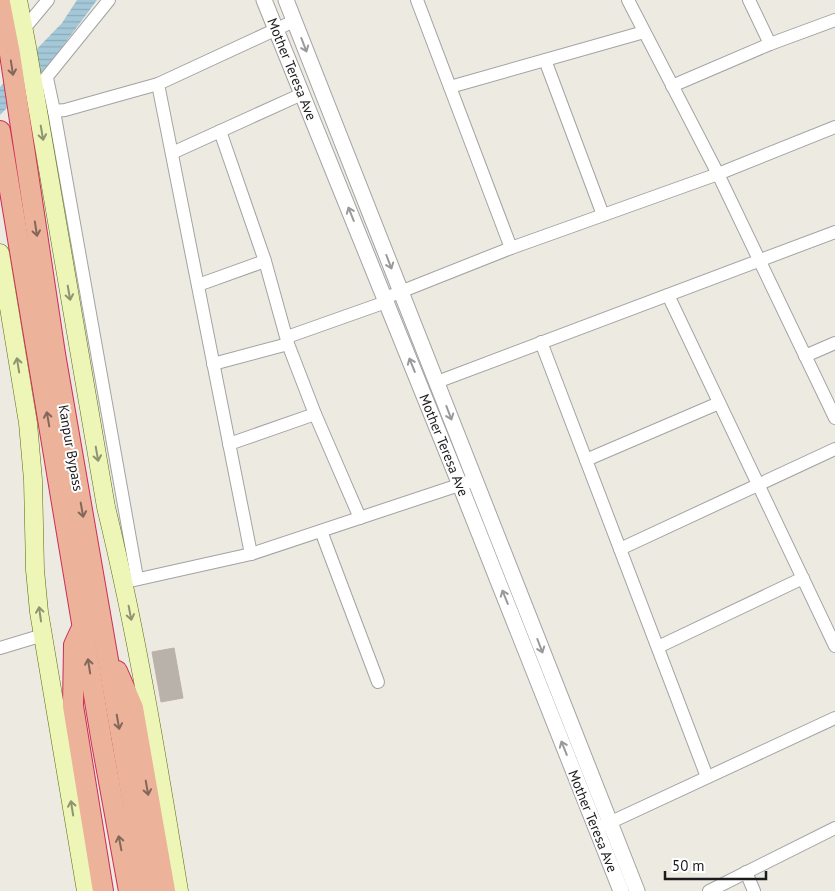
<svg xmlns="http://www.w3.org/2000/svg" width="835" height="891" font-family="'PT Sans',sans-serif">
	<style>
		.water { fill: url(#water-rules) }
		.building { fill: #b9b2ab; stroke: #bdb1a5 }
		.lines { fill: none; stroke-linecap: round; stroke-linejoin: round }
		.minor-casing { stroke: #a3a3a3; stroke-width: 14 }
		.tertiary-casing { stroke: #a3a3a3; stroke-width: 17 }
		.secondary-casing { stroke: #596b0a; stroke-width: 19 }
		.trunk-casing { stroke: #cc2d57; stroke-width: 22 }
		.minor { stroke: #fff; stroke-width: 12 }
		.tertiary { stroke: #fff; stroke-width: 15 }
		.secondary { stroke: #edf5b7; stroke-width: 18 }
		.trunk { stroke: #ecb29a; stroke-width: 20 }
		.oneway { stroke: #999 }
		.oneway2 { stroke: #84675b }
		.oneway3 { stroke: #8f9371 }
		.labels { text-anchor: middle; stroke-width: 4; stroke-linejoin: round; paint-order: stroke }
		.street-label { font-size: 14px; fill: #1c1c1c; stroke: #fff }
	</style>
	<defs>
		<pattern id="water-rules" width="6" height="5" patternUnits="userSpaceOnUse" patternTransform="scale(1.25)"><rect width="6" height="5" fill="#a4c8d8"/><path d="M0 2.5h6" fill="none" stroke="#8dabb9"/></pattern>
	</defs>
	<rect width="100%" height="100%" fill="#edeae2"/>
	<polygon class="water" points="77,0 97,0 48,66 0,115 0,87 62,23"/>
	<polygon class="building" points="174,648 183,698 161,702 152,652"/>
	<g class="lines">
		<g class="minor-casing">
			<g id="minor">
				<polyline points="417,0 511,248"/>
				<polyline points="628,0 718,174 835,418"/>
				<polyline points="749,0 770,44"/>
				<polyline points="23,30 48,0"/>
				<polyline points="545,60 603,215"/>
				<polyline points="47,78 54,111 137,578"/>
				<polyline points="41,84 109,0"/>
				<polyline points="158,84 251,554"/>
				<polyline points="672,86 770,44 835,20"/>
				<polyline points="450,87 644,32"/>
				<polyline points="54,111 65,110 158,84 294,21"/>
				<polyline points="172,153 302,94"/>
				<polyline points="265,261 288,344"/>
				<polyline points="198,285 265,261 220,131"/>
				<polyline points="668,295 835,646"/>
				<polyline points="385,298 511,248 718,174 835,127"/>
				<polyline points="287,337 386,302"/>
				<polyline points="541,342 707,777"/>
				<polyline points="805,356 835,343"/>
				<polyline points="213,364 288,344 315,414"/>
				<polyline points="437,382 835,232"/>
				<polyline points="229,444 315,414 360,518"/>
				<polyline points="586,460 719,403"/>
				<polyline points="321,531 378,682"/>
				<polyline points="620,549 835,449"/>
				<polyline points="130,581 251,554 468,482"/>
				<polyline points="658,647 803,578"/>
				<polyline points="0,648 43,635"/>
				<polyline points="596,829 835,718"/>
				<polyline points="746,872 754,891"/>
				<polyline points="709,891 835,828"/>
			</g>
		</g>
		<g class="tertiary-casing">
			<g id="tertiary">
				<polyline points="264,0 460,485 621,891"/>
				<polyline points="286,0 637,891"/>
			</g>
		</g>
		<g class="secondary-casing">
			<g id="secondary">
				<path d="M18,0L27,47L106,507C137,634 158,763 179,891"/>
				<polyline points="0,253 28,423 33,480 35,570 39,612 86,891"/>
			</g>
		</g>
		<g class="trunk-casing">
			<g id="trunk">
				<polyline points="0,3 10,54 55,354 148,891"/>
				<polyline points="0,131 102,743 129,891"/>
				<polyline points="80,632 74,645 73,706 103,891"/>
				<polyline points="117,671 133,708 165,891"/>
			</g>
		</g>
		<use href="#minor" class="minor"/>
		<use href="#tertiary" class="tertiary"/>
		<use href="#secondary" class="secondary"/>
		<use href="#trunk" class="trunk"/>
	</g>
	<defs><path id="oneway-shaft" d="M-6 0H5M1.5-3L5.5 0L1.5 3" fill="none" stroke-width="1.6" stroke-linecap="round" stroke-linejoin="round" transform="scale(1.25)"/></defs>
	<g class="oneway">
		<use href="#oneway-shaft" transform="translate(304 45) rotate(69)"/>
		<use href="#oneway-shaft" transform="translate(351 214) rotate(-112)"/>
		<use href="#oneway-shaft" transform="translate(389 262) rotate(69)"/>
		<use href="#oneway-shaft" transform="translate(412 365) rotate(-112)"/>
		<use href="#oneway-shaft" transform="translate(449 413) rotate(69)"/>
		<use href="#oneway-shaft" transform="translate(505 597) rotate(-112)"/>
		<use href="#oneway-shaft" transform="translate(540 646) rotate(69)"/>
		<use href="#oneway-shaft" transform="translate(564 748) rotate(-112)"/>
	</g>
	<g class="oneway2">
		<use href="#oneway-shaft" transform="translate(12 68) rotate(81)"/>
		<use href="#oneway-shaft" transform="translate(36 229) rotate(81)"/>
		<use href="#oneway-shaft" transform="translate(48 419) rotate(-100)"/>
		<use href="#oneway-shaft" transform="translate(82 510) rotate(80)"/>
		<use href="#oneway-shaft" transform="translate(89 666) rotate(-99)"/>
		<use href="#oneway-shaft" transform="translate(118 722) rotate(80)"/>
		<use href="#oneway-shaft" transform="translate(147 788) rotate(80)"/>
		<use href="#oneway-shaft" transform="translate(120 843) rotate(-101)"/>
	</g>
	<g class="oneway3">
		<use href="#oneway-shaft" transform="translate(42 133) rotate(80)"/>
		<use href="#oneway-shaft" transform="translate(69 293) rotate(80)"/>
		<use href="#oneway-shaft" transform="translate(18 365) rotate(-99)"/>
		<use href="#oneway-shaft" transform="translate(97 454) rotate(80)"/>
		<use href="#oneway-shaft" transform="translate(130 613) rotate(79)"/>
		<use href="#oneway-shaft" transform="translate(40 614) rotate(-98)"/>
		<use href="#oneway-shaft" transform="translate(72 808) rotate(-99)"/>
	</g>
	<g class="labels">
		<g class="street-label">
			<text transform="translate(292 69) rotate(68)" y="5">Mother Teresa Ave</text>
			<text transform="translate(444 445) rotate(68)" y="5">Mother Teresa Ave</text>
			<text transform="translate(71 448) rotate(80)" y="5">Kanpur Bypass</text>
			<text transform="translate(593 821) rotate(68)" y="5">Mother Teresa Ave</text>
		</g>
	</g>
	<path d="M665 871v8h101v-8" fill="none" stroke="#1c1c1c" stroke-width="2.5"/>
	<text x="672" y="871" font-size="15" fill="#1c1c1c" stroke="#ffffff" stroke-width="4" paint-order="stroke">50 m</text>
</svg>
